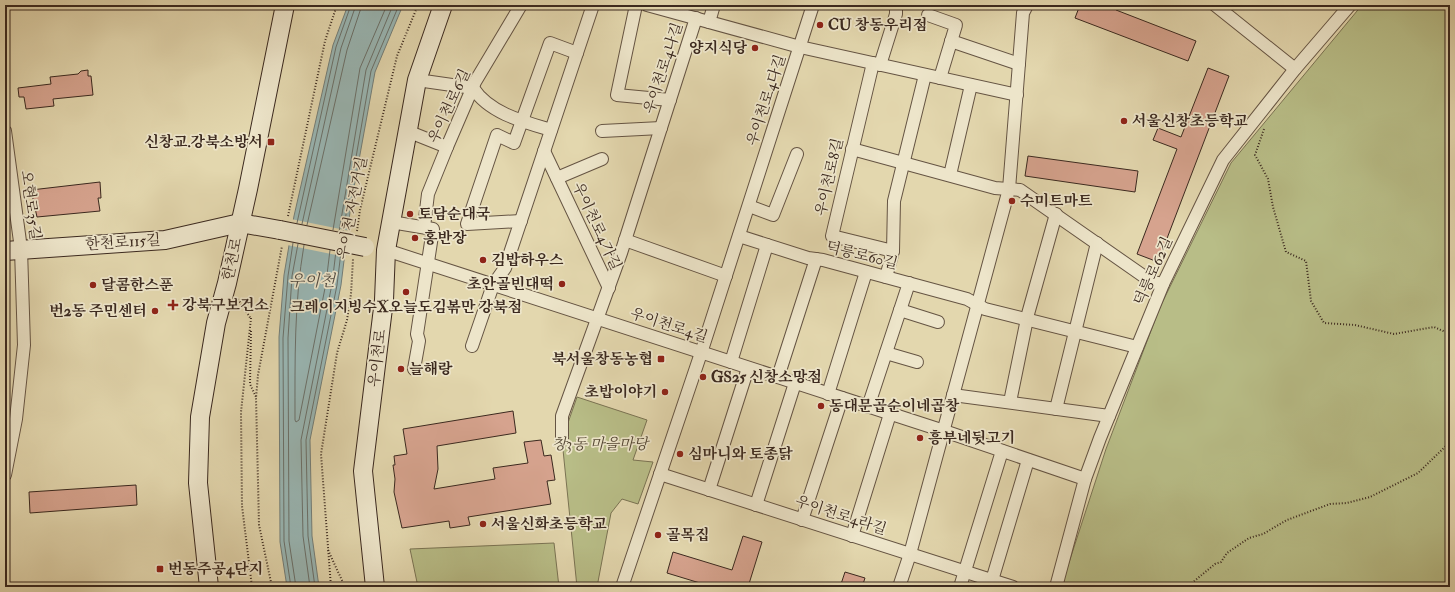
<svg xmlns="http://www.w3.org/2000/svg" width="1455" height="592" font-family="'IM FELL Double Pica','Noto Serif KR',serif">
	<style>
		.green { fill: #b8bd87; stroke: #7a7353 }
		.water { fill: #99b7b5; stroke: #737e79 }
		.pier { fill: #e3d7ae }
		.lines { fill: none; stroke-linecap: round; stroke-linejoin: round }
		.shore { stroke: #6a706a; stroke-width: 1 }
		.building { fill: #d6a38e; stroke: #3b291f }
		.street-casing { stroke: #655443; stroke-width: 14 }
		.secondary-casing { stroke: #3b291f; stroke-width: 20 }
		.path { stroke: #3b291f; stroke-width: 2; stroke-dasharray: 1 2; stroke-linecap: butt }
		.street { stroke: #ede5ca; stroke-width: 12 }
		.secondary { stroke: #ede5ca; stroke-width: 18 }
		.secondary-bridge-casing { stroke: #3b291f; stroke-width: 20; stroke-linecap: butt }
		.secondary-bridge { stroke: #ede5ca; stroke-width: 18 }
		.poi-dot { fill: #8f2418; stroke: #ede5ca; stroke-width: 1.5 }
		.labels { text-anchor: middle; stroke-width: 3.5; stroke-linejoin: round; paint-order: stroke }
		.poi-label { font-size: 15px; font-weight: bold; fill: #3b291f; stroke: #ede5ca; text-anchor: start }
		.street-label { font-size: 15px; fill: #3b291f; stroke: #ede5ca }
		.park-label { font-size: 15px; font-style: italic; fill: #544734; stroke: #ede5ca }
		.water-label { font-size: 16px; font-style: italic; fill: #524c44; stroke: #ede5ca }
	</style>
	<rect width="100%" height="100%" fill="#e3d7ae"/>
	<filter id="stains"><feTurbulence type="fractalNoise" baseFrequency=".005" numOctaves="4"/><feColorMatrix values="0 0 0 0 .2 0 0 0 0 .09 0 0 0 0 .02 0 0 0 .5 -.17"/></filter>
	<radialGradient id="worn" r=".72"><stop offset=".6" stop-color="#630" stop-opacity="0"/><stop offset="1" stop-color="#630" stop-opacity=".3"/></radialGradient>
	<g class="green">
		<polygon points="1362,5 1450,5 1450,587 1061,587 1106,449 1160,307 1231,163"/>
		<polygon points="577,397 647,420 633,460 653,462 638,504 622,499 611,513 597,587 577,587 562,440"/>
		<polygon points="554,543 559,587 418,587 410,549"/>
	</g>
	<polygon class="water" points="348,5 403,5 375,72 351,204 341,285 310,440 312,536 319,587 287,587 280,542 279,337 284,275 294,216 333,45"/>
	<polygon class="pier" points="291,219 350,231 346,257 287,245"/>
	<g class="lines">
		<g class="shore">
			<polyline points="297,223 336,47 351,5"/>
			<polyline points="302,224 341,48 356,5"/>
			<polyline points="307,225 347,50 362,5"/>
			<polyline points="333,230 360,68 387,5"/>
			<polyline points="339,232 366,70 393,5"/>
			<polyline points="343,232 371,71 399,5"/>
			<path d="M304,245C294,303 295,361 295,420L296,422L299,420L326,283L330,250"/>
			<polyline points="291,587 284,541 283,338 288,276 293,243"/>
			<polyline points="296,587 289,541 288,338 292,276 298,244"/>
			<polyline points="310,587 303,536 301,440 332,284 336,251"/>
			<polyline points="315,587 308,536 306,440 337,285 341,252"/>
		</g>
	</g>
	<g class="building">
		<polygon points="1080,5 1118,5 1116,10 1196,41 1188,61 1075,18"/>
		<polygon points="1208,68 1229,76 1158,262 1137,254 1177,149 1153,140 1158,128 1181,137"/>
		<polygon points="88,70 88,76 91,76 93,95 53,99 54,106 26,109 24,97 19,97 18,88 51,84 50,77 78,74 81,71"/>
		<polygon points="1028,156 1138,171 1135,192 1025,176"/>
		<polygon points="100,182 101,198 98,198 100,211 37,217 31,190"/>
		<polygon points="513,411 516,433 437,446 438,469 434,489 495,479 493,468 528,463 524,442 541,440 544,456 551,455 555,480 547,481 551,504 468,517 470,525 450,528 449,521 402,528 394,492 395,479 393,465 395,465 394,456 407,454 403,429"/>
		<polygon points="136,485 137,505 30,513 29,492"/>
		<polygon points="743,536 762,542 748,587 713,587 667,573 673,552 732,570"/>
		<polygon points="845,572 865,578 862,587 840,587"/>
	</g>
	<g class="lines">
		<g class="street-casing">
			<g id="street">
				<polyline points="636,5 617,95 670,100"/>
				<polyline points="647,5 800,47 1017,95"/>
				<polyline points="1215,5 1295,69"/>
				<polyline points="928,15 956,25 940,78"/>
				<polyline points="709,22 714,5"/>
				<polyline points="951,41 1019,64"/>
				<polyline points="873,63 832,236 893,251"/>
				<polyline points="880,65 896,14 896,5"/>
				<path d="M417,80L473,88C489,113 524,122 551,130"/>
				<polyline points="5,131 21,249 24,345 16,419 5,475"/>
				<polyline points="407,131 447,147"/>
				<polyline points="602,131 661,128"/>
				<polyline points="852,149 995,188 1020,190 1152,282 1163,284"/>
				<polyline points="544,151 609,288"/>
				<polyline points="950,175 971,85"/>
				<polyline points="557,178 602,159"/>
				<polyline points="749,206 773,215 797,154"/>
				<polyline points="521,221 467,224 497,135 514,143 550,43 577,53"/>
				<polyline points="391,222 433,229 417,334 419,341 414,369"/>
				<polyline points="424,227 428,194 447,147 475,82 521,5"/>
				<polyline points="739,236 808,258 823,260 967,299 985,309 1137,347"/>
				<polyline points="625,240 726,276"/>
				<polyline points="386,250 944,431 1085,479"/>
				<polyline points="886,277 893,251 894,201 925,75"/>
				<polyline points="900,310 938,322"/>
				<polyline points="472,346 493,285 505,268 593,5"/>
				<polyline points="886,353 917,362"/>
				<polyline points="731,362 767,245"/>
				<polyline points="778,377 816,259"/>
				<polyline points="828,394 866,272"/>
				<polyline points="953,395 1109,416"/>
				<polyline points="1010,402 1028,314 1056,214"/>
				<polyline points="868,407 909,283"/>
				<polyline points="1056,409 1097,243"/>
				<polyline points="562,440 562,416 621,253 696,18"/>
				<polyline points="660,474 1013,587"/>
				<polyline points="709,490 748,368"/>
				<polyline points="756,505 795,383"/>
				<polyline points="802,520 842,398"/>
				<polyline points="852,536 890,414"/>
				<polyline points="622,587 701,353 813,5"/>
				<polyline points="899,587 910,554 1009,189 1023,13 1027,5"/>
				<polyline points="960,587 1002,451"/>
				<polyline points="990,587 1028,460"/>
				<polyline points="1056,587 1085,479 1100,438 1163,284 1223,160 1295,69 1350,5"/>
			</g>
		</g>
		<g class="secondary-casing">
			<g id="secondary">
				<polyline points="5,251 165,240 240,223 280,230"/>
				<polyline points="209,587 198,483 200,417 216,323 227,283 248,189 285,5"/>
				<polyline points="375,587 363,471 384,300 386,250 417,80 443,5"/>
			</g>
		</g>
		<g class="path">
			<polyline points="1264,129 1255,155 1268,179 1273,207 1286,252 1306,261 1311,301 1324,323 1355,325 1394,334 1434,327 1450,334"/>
			<polyline points="288,216 325,41 337,5"/>
			<polyline points="357,231 360,210 397,56 418,5"/>
			<polyline points="238,299 251,319"/>
			<polyline points="251,318 241,412 242,506 252,587"/>
			<polyline points="251,331 250,384 256,397"/>
			<polyline points="328,550 345,587"/>
			<polyline points="272,587 259,525 256,398 258,375 282,246"/>
			<polyline points="331,587 321,454 337,353 347,320 351,294 353,259"/>
			<polyline points="1187,587 1215,564 1221,562 1227,553 1249,538 1263,534 1287,520 1330,504 1347,503 1370,497 1418,473 1450,442"/>
		</g>
		<use href="#street" class="street"/>
		<use href="#secondary" class="secondary"/>
		<g class="secondary-bridge-casing">
			<polyline id="secondary-bridge" points="280,230 365,247"/>
		</g>
		<use href="#secondary-bridge" class="secondary-bridge"/>
	</g>
	<g class="poi-dot">
		<circle cx="820" cy="25" r="4"/>
		<circle cx="755" cy="48" r="4"/>
		<circle cx="1124" cy="121" r="4"/>
		<rect x="267" y="138" width="8" height="8" rx="2"/>
		<circle cx="1012" cy="201" r="4"/>
		<circle cx="410" cy="214" r="4"/>
		<circle cx="415" cy="238" r="4"/>
		<circle cx="483" cy="260" r="4"/>
		<circle cx="562" cy="284" r="4"/>
		<circle cx="93" cy="285" r="4"/>
		<circle cx="406" cy="292" r="4"/>
		<path d="M171 299h4v4h4v4h-4v4h-4v-4h-4v-4h4z"/>
		<circle cx="155" cy="311" r="4"/>
		<rect x="657" y="355" width="8" height="8" rx="2"/>
		<circle cx="401" cy="369" r="4"/>
		<circle cx="703" cy="377" r="4"/>
		<circle cx="665" cy="392" r="4"/>
		<circle cx="821" cy="406" r="4"/>
		<circle cx="920" cy="438" r="4"/>
		<circle cx="680" cy="454" r="4"/>
		<circle cx="483" cy="524" r="4"/>
		<circle cx="658" cy="535" r="4"/>
		<rect x="156" y="565" width="8" height="8" rx="2"/>
	</g>
	<g class="labels">
		<g class="poi-label">
			<text x="828" y="30">CU 창동우리점</text>
			<text x="747" y="53" text-anchor="end">양지식당</text>
			<text x="1132" y="126">서울신창초등학교</text>
			<text x="263" y="147" text-anchor="end">신창교.강북소방서</text>
			<text x="1020" y="206">수미트마트</text>
			<text x="418" y="219">토담순대국</text>
			<text x="423" y="243">홍반장</text>
			<text x="491" y="265">김밥하우스</text>
			<text x="554" y="289" text-anchor="end">초안골빈대떡</text>
			<text x="101" y="290">달콤한스푼</text>
			<text x="182" y="310">강북구보건소</text>
			<text x="406" y="312" text-anchor="middle">크레이지빙수X오늘도김볶만 강북점</text>
			<text x="147" y="316" text-anchor="end">번2동 주민센터</text>
			<text x="653" y="364" text-anchor="end">북서울창동농협</text>
			<text x="409" y="374">늘해랑</text>
			<text x="711" y="382">GS25 신창소망점</text>
			<text x="657" y="397" text-anchor="end">초밥이야기</text>
			<text x="829" y="411">동대문곱순이네곱창</text>
			<text x="928" y="443">흥부네뒷고기</text>
			<text x="688" y="459">심마니와 토종닭</text>
			<text x="491" y="529">서울신화초등학교</text>
			<text x="666" y="540">골목집</text>
			<text x="168" y="574">번동주공4단지</text>
		</g>
		<g class="street-label">
			<text transform="translate(663 68) rotate(-72)" y="5">우이천로4나길</text>
			<text transform="translate(766 100) rotate(-72)" y="5">우이천로4다길</text>
			<text transform="translate(449 106) rotate(-65)" y="5">우이천로6길</text>
			<text transform="translate(829 177) rotate(-77)" y="5">우이천로8길</text>
			<text transform="translate(31 205) rotate(82)" y="5">오현로35길</text>
			<text transform="translate(352 208) rotate(-79)" y="5">우이천 자전거길</text>
			<text transform="translate(597 226) rotate(65)" y="5">우이천로4가길</text>
			<text transform="translate(123 242) rotate(-4)" y="5">한천로115길</text>
			<text transform="translate(862 255) rotate(14)" y="5">덕릉로60길</text>
			<text transform="translate(232 259) rotate(-78)" y="5">한천로</text>
			<text transform="translate(1153 271) rotate(-66)" y="5">덕릉로62길</text>
			<text transform="translate(669 325) rotate(18)" y="5">우이천로4길</text>
			<text transform="translate(377 358) rotate(-83)" y="5">우이천로</text>
			<text transform="translate(841 515) rotate(18)" y="5">우이천로4라길</text>
		</g>
		<g class="park-label">
			<text x="600" y="449">창3동 마을마당</text>
		</g>
		<g class="water-label">
			<text x="312" y="286">우이천</text>
		</g>
	</g>
	<rect width="1455" height="592" fill="none" stroke="#e3d7ae" stroke-width="20"/>
	<rect x="6" y="6" width="1443" height="580" fill="none" stroke="#3b291f" stroke-width="2"/>
	<rect x="10" y="10" width="1435" height="572" fill="none" stroke="#3b291f"/>
	<rect width="100%" height="100%" filter="url(#stains)"/>
	<rect width="100%" height="100%" fill="url(#worn)"/>
</svg>
